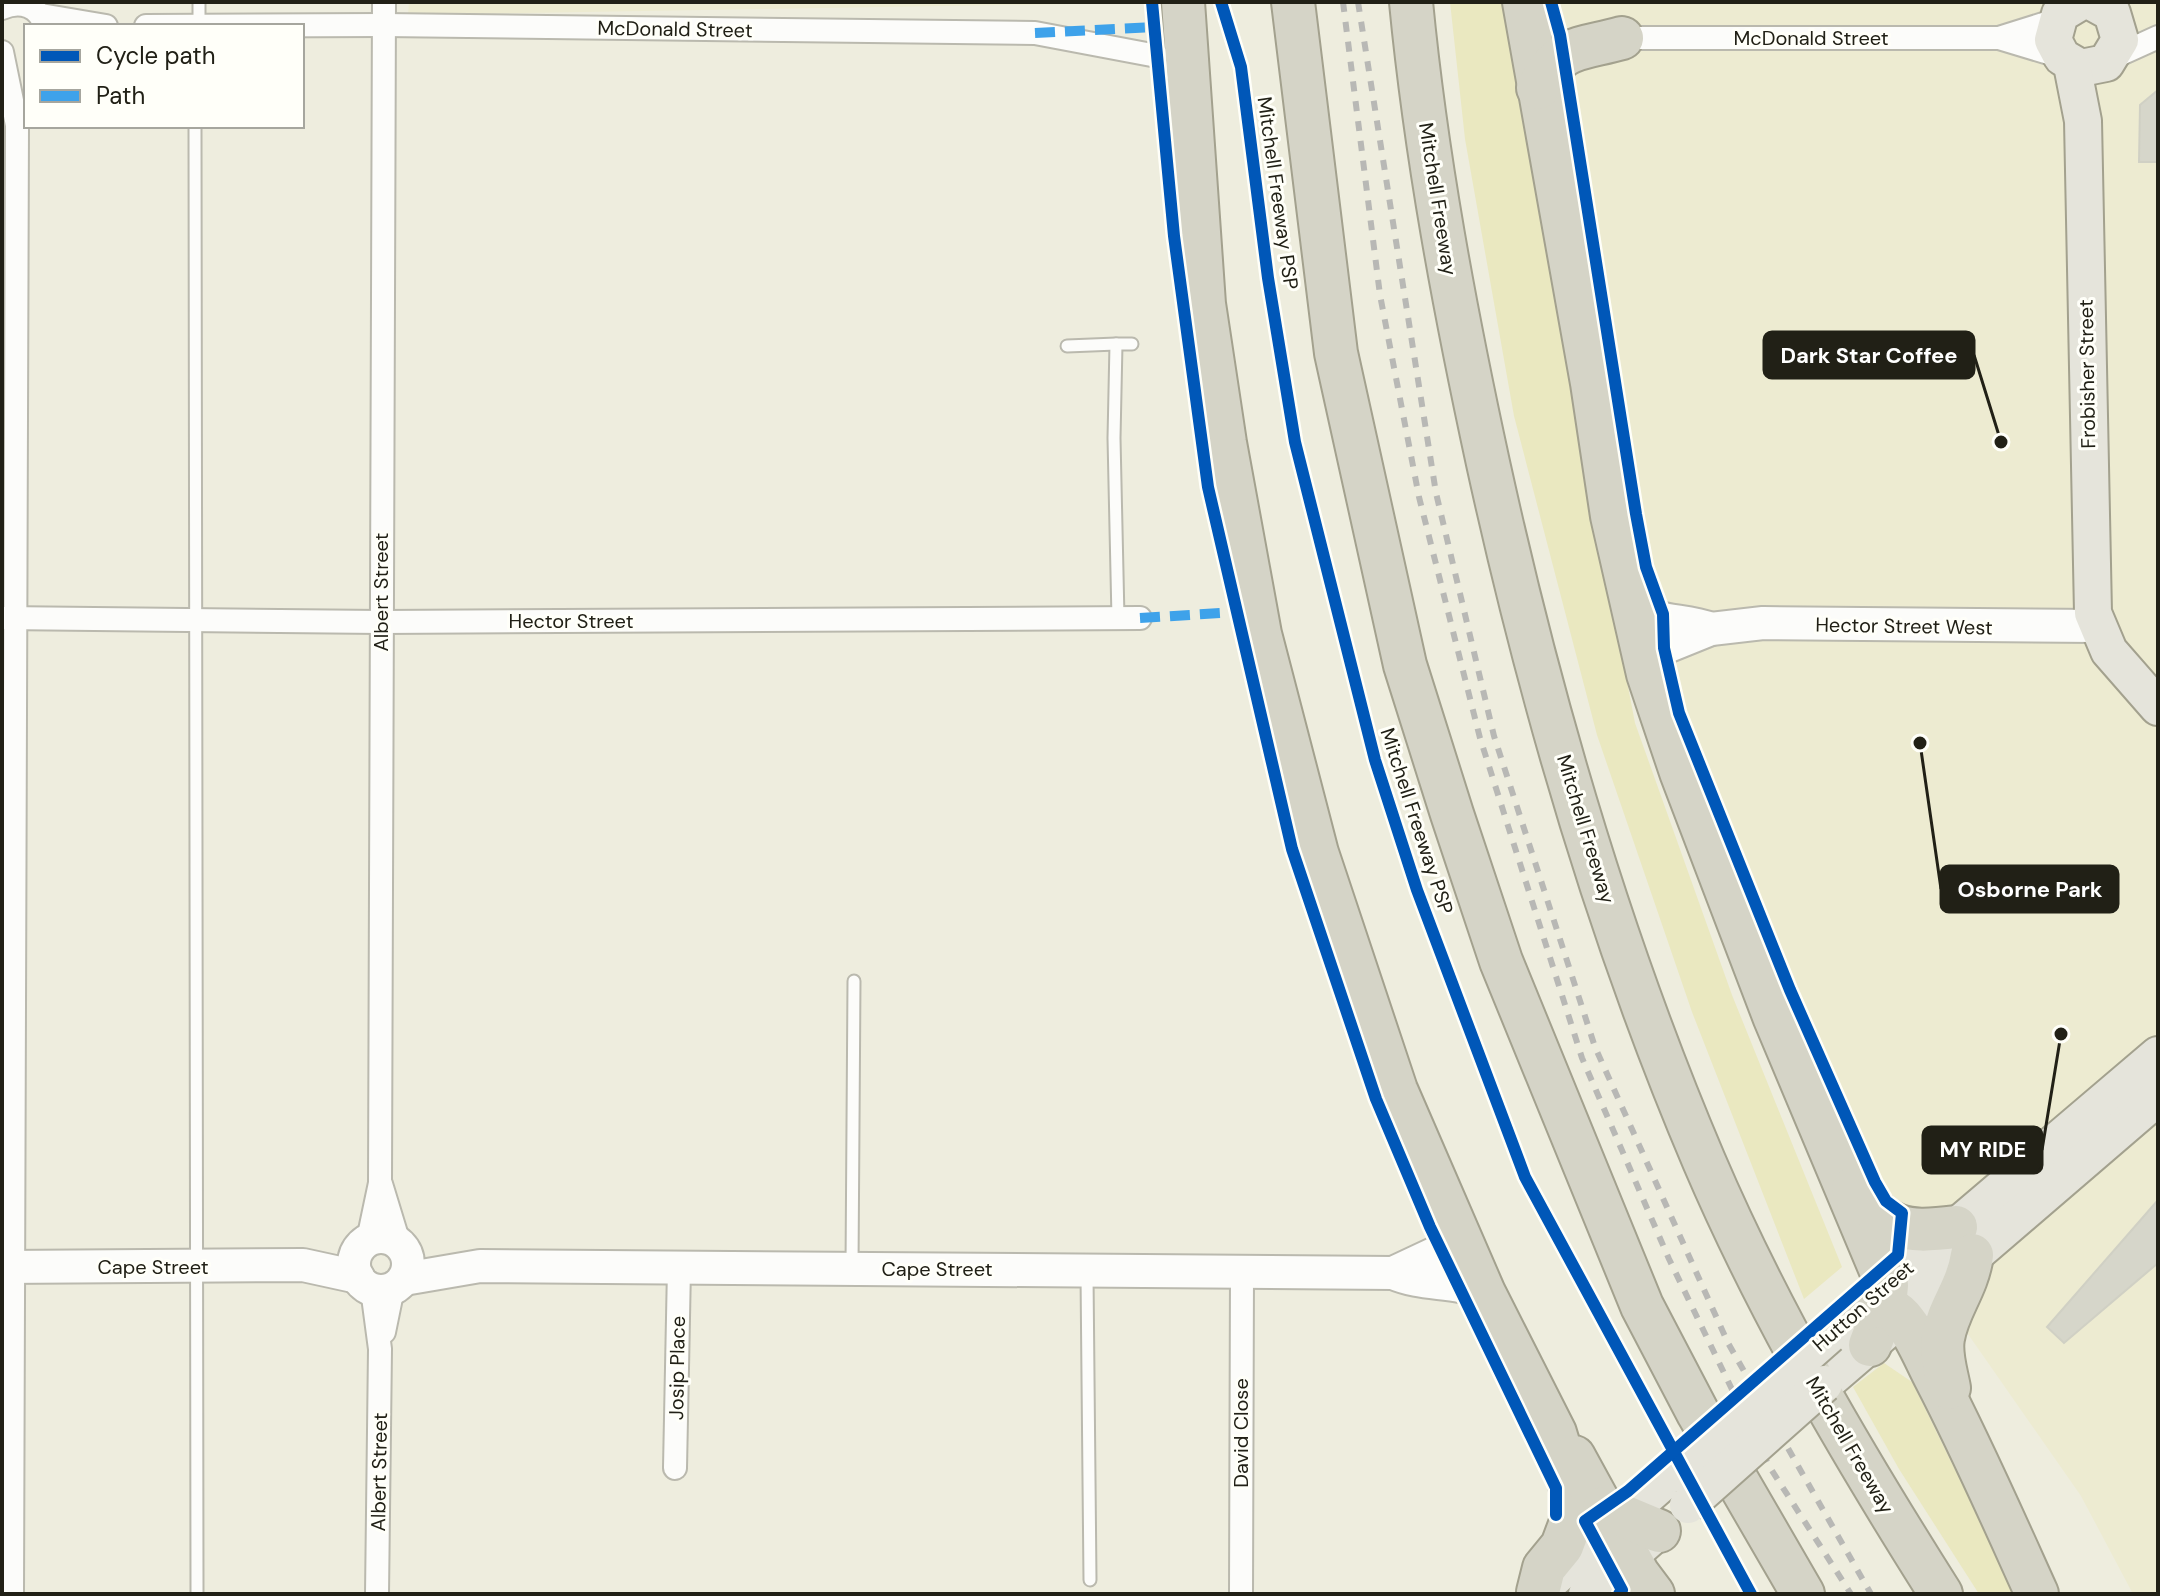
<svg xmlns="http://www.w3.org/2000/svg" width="2160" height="1596" font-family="'DM Sans',sans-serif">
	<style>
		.built { fill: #edebd1 }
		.green { fill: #eae8c0 }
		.building { fill: #d6d6ca; stroke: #d0d0c4; stroke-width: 2 }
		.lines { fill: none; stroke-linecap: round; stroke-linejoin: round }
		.lane-casing { stroke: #bab9ae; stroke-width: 15 }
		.street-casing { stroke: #bab9ae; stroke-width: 26 }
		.secondary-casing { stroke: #bab9ae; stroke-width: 36 }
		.primary-casing { stroke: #a3a18e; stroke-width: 40 }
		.highway-casing { stroke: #a3a18e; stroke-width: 46 }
		.lane { stroke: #fcfcfa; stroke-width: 11 }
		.street { stroke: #fcfcfa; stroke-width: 22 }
		.secondary { stroke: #fcfcfa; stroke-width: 32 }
		.primary { stroke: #e5e4db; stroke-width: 36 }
		.highway { stroke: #d5d4c7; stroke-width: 42 }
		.rail { stroke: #b8b8b5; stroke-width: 6; stroke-dasharray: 10 10; stroke-linecap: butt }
		.primary-bridge-casing { stroke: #a3a18e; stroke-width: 40; stroke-linecap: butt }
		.primary-bridge { stroke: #e5e4db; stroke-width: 36 }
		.quiet { stroke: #3ea2ea; stroke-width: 10; stroke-dasharray: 20 10; stroke-linecap: butt }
		.cycleway-casing { stroke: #fffff9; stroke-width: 17 }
		.cycleway { stroke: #0057b8; stroke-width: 12 }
		.labels { text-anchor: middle; stroke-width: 6; stroke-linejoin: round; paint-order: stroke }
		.street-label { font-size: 20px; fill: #212016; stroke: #fffff9 }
		.leader { fill: none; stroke: #212016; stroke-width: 3 }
		.callout-dot { fill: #212016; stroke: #fffff9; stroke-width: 3 }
		.callout { fill: #212016; stroke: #212016; stroke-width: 3 }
		.callout-label { font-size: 22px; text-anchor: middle; font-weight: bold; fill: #fff }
	</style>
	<rect width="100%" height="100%" fill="#eeedde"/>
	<g class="built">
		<polygon points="409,2 1189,2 408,15"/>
		<polygon points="1536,2 2158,2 2158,1594 2133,1594 2081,1496 1871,1195 1701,798 1664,689"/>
	</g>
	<g class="green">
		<polygon points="1450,2 1504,2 1574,406 1635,723 1732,995 1842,1267 1804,1299 1692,1012 1597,735 1514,416 1465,139"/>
		<polygon points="1884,1363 1912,1382 2016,1594 1979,1594 1899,1469 1853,1387"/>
	</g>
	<g class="building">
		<polygon points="2158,90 2158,162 2139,162 2140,105"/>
		<polygon points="2158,1200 2158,1263 2064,1343 2047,1327"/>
	</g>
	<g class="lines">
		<g class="lane-casing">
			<g id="lane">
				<polyline points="199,26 199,2"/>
				<polyline points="195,126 197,1594"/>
				<polyline points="1067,346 1116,344"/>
				<polyline points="1118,618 1114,438 1116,344 1132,344"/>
				<polyline points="852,1268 854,981"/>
				<polyline points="1087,1275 1090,1580"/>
			</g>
		</g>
		<g class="street-casing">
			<g id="street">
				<path d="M2,8C21,0 39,6 45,26"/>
				<polyline points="41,15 106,26"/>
				<polyline points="146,26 384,25 1035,33 1157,56 1178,73 1185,85"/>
				<polyline points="1622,38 1999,38 2056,20"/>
				<polyline points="1999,38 2062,57"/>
				<polyline points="2,52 17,125 12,1594"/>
				<polyline points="2112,58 2158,37"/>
				<polyline points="2,618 381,622 1140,618"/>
				<polyline points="381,1184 399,1243"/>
				<polyline points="368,1240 380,1183 384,2"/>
				<polyline points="372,1289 380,1349 377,1594"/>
				<polyline points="384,1332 393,1288"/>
				<polyline points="675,1468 679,1268"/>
				<polyline points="1241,1594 1242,1272"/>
			</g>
		</g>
		<g class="secondary-casing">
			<g id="secondary">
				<path d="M1630,604C1656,625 1682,618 1711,629"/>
				<polyline points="1648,674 1664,648 1711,629 1763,623 2096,626"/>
				<circle cx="381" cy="1264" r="27"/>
				<polyline points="2,1267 303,1265 358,1277"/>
				<path d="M1393,1273C1423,1286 1454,1280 1484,1293"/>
				<polyline points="404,1279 480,1266 1393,1273 1442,1250 1452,1221"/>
			</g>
		</g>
		<g class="primary-casing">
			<g id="primary">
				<polyline points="2080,2 2060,14 2053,40 2062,57 2081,68 2106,63 2120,40 2112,13 2092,2"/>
				<polyline points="2072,65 2083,121 2093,613 2109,651 2158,707"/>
				<polyline points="1829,1335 2158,1055"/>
				<polyline points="1824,1384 2158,1097"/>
				<polyline points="1546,1585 1672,1474"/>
				<polyline points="1587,1594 1649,1539"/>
			</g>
		</g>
		<g class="highway-casing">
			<g id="highway">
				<polyline points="1183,2 1204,304 1225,443 1260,634 1317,853 1396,1090 1484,1293 1555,1433 1569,1479 1573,1502 1571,1522 1562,1546 1544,1568 1538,1592"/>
				<polyline points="1293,2 1336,353 1405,665 1452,814 1501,961 1642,1306 1698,1413 1803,1594"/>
				<path d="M1411,2C1426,157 1455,311 1488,463C1540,700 1609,938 1704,1161C1769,1313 1853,1455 1941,1594"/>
				<polyline points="1524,2 1592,383 1612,516 1648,674 1681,772 1774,1016 1887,1285 1885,1306 1870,1345"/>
				<path d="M1538,88C1560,44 1579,50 1622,38"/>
				<path d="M1853,1188C1890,1229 1900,1234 1956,1227"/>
				<path d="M1864,1309C1877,1303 1891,1306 1902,1318C1916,1334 1925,1358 1935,1377C1972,1448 2004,1521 2037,1594"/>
				<path d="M1949,1388C1946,1372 1940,1354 1943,1338C1948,1308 1967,1289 1972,1255"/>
				<polyline points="1574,1457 1638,1574 1653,1594"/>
				<polyline points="1604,1508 1659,1531"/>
			</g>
		</g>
		<use href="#lane" class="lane"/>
		<use href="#street" class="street"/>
		<use href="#secondary" class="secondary"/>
		<use href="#primary" class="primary"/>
		<use href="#highway" class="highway"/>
		<g class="rail">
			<polyline points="1343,2 1380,295 1419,497 1480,738 1582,1058 1669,1259 1769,1466 1851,1594"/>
			<polyline points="1358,2 1436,493 1494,736 1595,1047 1728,1343 1871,1594"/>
		</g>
		<g class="primary-bridge-casing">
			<g id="primary-bridge">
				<polyline points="1672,1474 1829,1335"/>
				<polyline points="1688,1505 1824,1384"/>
			</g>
		</g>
		<use href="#primary-bridge" class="primary-bridge"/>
		<g class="quiet">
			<polyline points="1035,33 1155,27"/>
			<polyline points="1140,618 1237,612"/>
		</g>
		<g class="cycleway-casing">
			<g id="cycleway">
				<polyline points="1152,2 1174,236 1208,487 1292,849 1376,1099 1430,1227 1556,1488 1556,1515"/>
				<polyline points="1221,2 1241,67 1268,278 1295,442 1375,760 1417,890 1525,1177 1751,1594"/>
				<polyline points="1551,2 1560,35 1636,514 1646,567 1663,614 1664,648 1679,713 1790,990 1875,1182 1886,1201 1902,1213 1898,1255 1628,1491 1585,1521 1622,1590 1619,1594"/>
			</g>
		</g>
		<use href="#cycleway" class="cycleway"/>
	</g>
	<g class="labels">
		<g class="street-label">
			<text transform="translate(675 29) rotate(1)" y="7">McDonald Street</text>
			<text x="1811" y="45">McDonald Street</text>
			<text transform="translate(1278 193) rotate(82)" y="7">Mitchell Freeway PSP</text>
			<text transform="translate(1438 199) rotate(81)" y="7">Mitchell Freeway</text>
			<text transform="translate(2087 374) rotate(-91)" y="7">Frobisher Street</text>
			<text transform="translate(381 592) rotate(-90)" y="7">Albert Street</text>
			<text x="571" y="628">Hector Street</text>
			<text transform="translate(1904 626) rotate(1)" y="7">Hector Street West</text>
			<text transform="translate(1417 821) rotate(72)" y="7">Mitchell Freeway PSP</text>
			<text transform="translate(1586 829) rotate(73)" y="7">Mitchell Freeway</text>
			<text x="153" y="1274">Cape Street</text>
			<text x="937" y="1276">Cape Street</text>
			<text transform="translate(1863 1306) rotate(-41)" y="7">Hutton Street</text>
			<text transform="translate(677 1368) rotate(-89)" y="7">Josip Place</text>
			<text transform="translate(1241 1433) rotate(-90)" y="7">David Close</text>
			<text transform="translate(1850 1445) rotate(60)" y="7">Mitchell Freeway</text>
			<text transform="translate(379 1472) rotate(-89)" y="7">Albert Street</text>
		</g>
	</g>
	<path class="leader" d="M2001 442L1974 355M1920 743L1941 889M2061 1034L2042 1150"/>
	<g class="callout-dot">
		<circle cx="2001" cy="442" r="8"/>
		<circle cx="1920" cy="743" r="8"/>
		<circle cx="2061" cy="1034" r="8"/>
	</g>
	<g class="callout">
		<rect x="1764" y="332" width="210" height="46" rx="8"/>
		<rect x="1941" y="866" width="177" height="46" rx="8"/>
		<rect x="1923" y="1127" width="119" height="46" rx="8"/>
	</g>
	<g class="callout-label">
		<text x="1869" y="363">Dark Star Coffee</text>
		<text x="2030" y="897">Osborne Park</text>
		<text x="1983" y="1157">MY RIDE</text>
	</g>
	<rect width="2160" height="1596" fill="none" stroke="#212016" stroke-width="8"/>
	<rect x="24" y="24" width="280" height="104" fill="#fffff9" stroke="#a6a69e" stroke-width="2"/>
	<rect x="40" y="50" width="40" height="12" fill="#0057b8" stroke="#a6a69e" stroke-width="2"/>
	<text x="96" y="64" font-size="24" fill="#212016">Cycle path</text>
	<rect x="40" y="90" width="40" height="12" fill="#3ea2ea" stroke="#a6a69e" stroke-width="2"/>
	<text x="96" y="104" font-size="24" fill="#212016">Path</text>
</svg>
